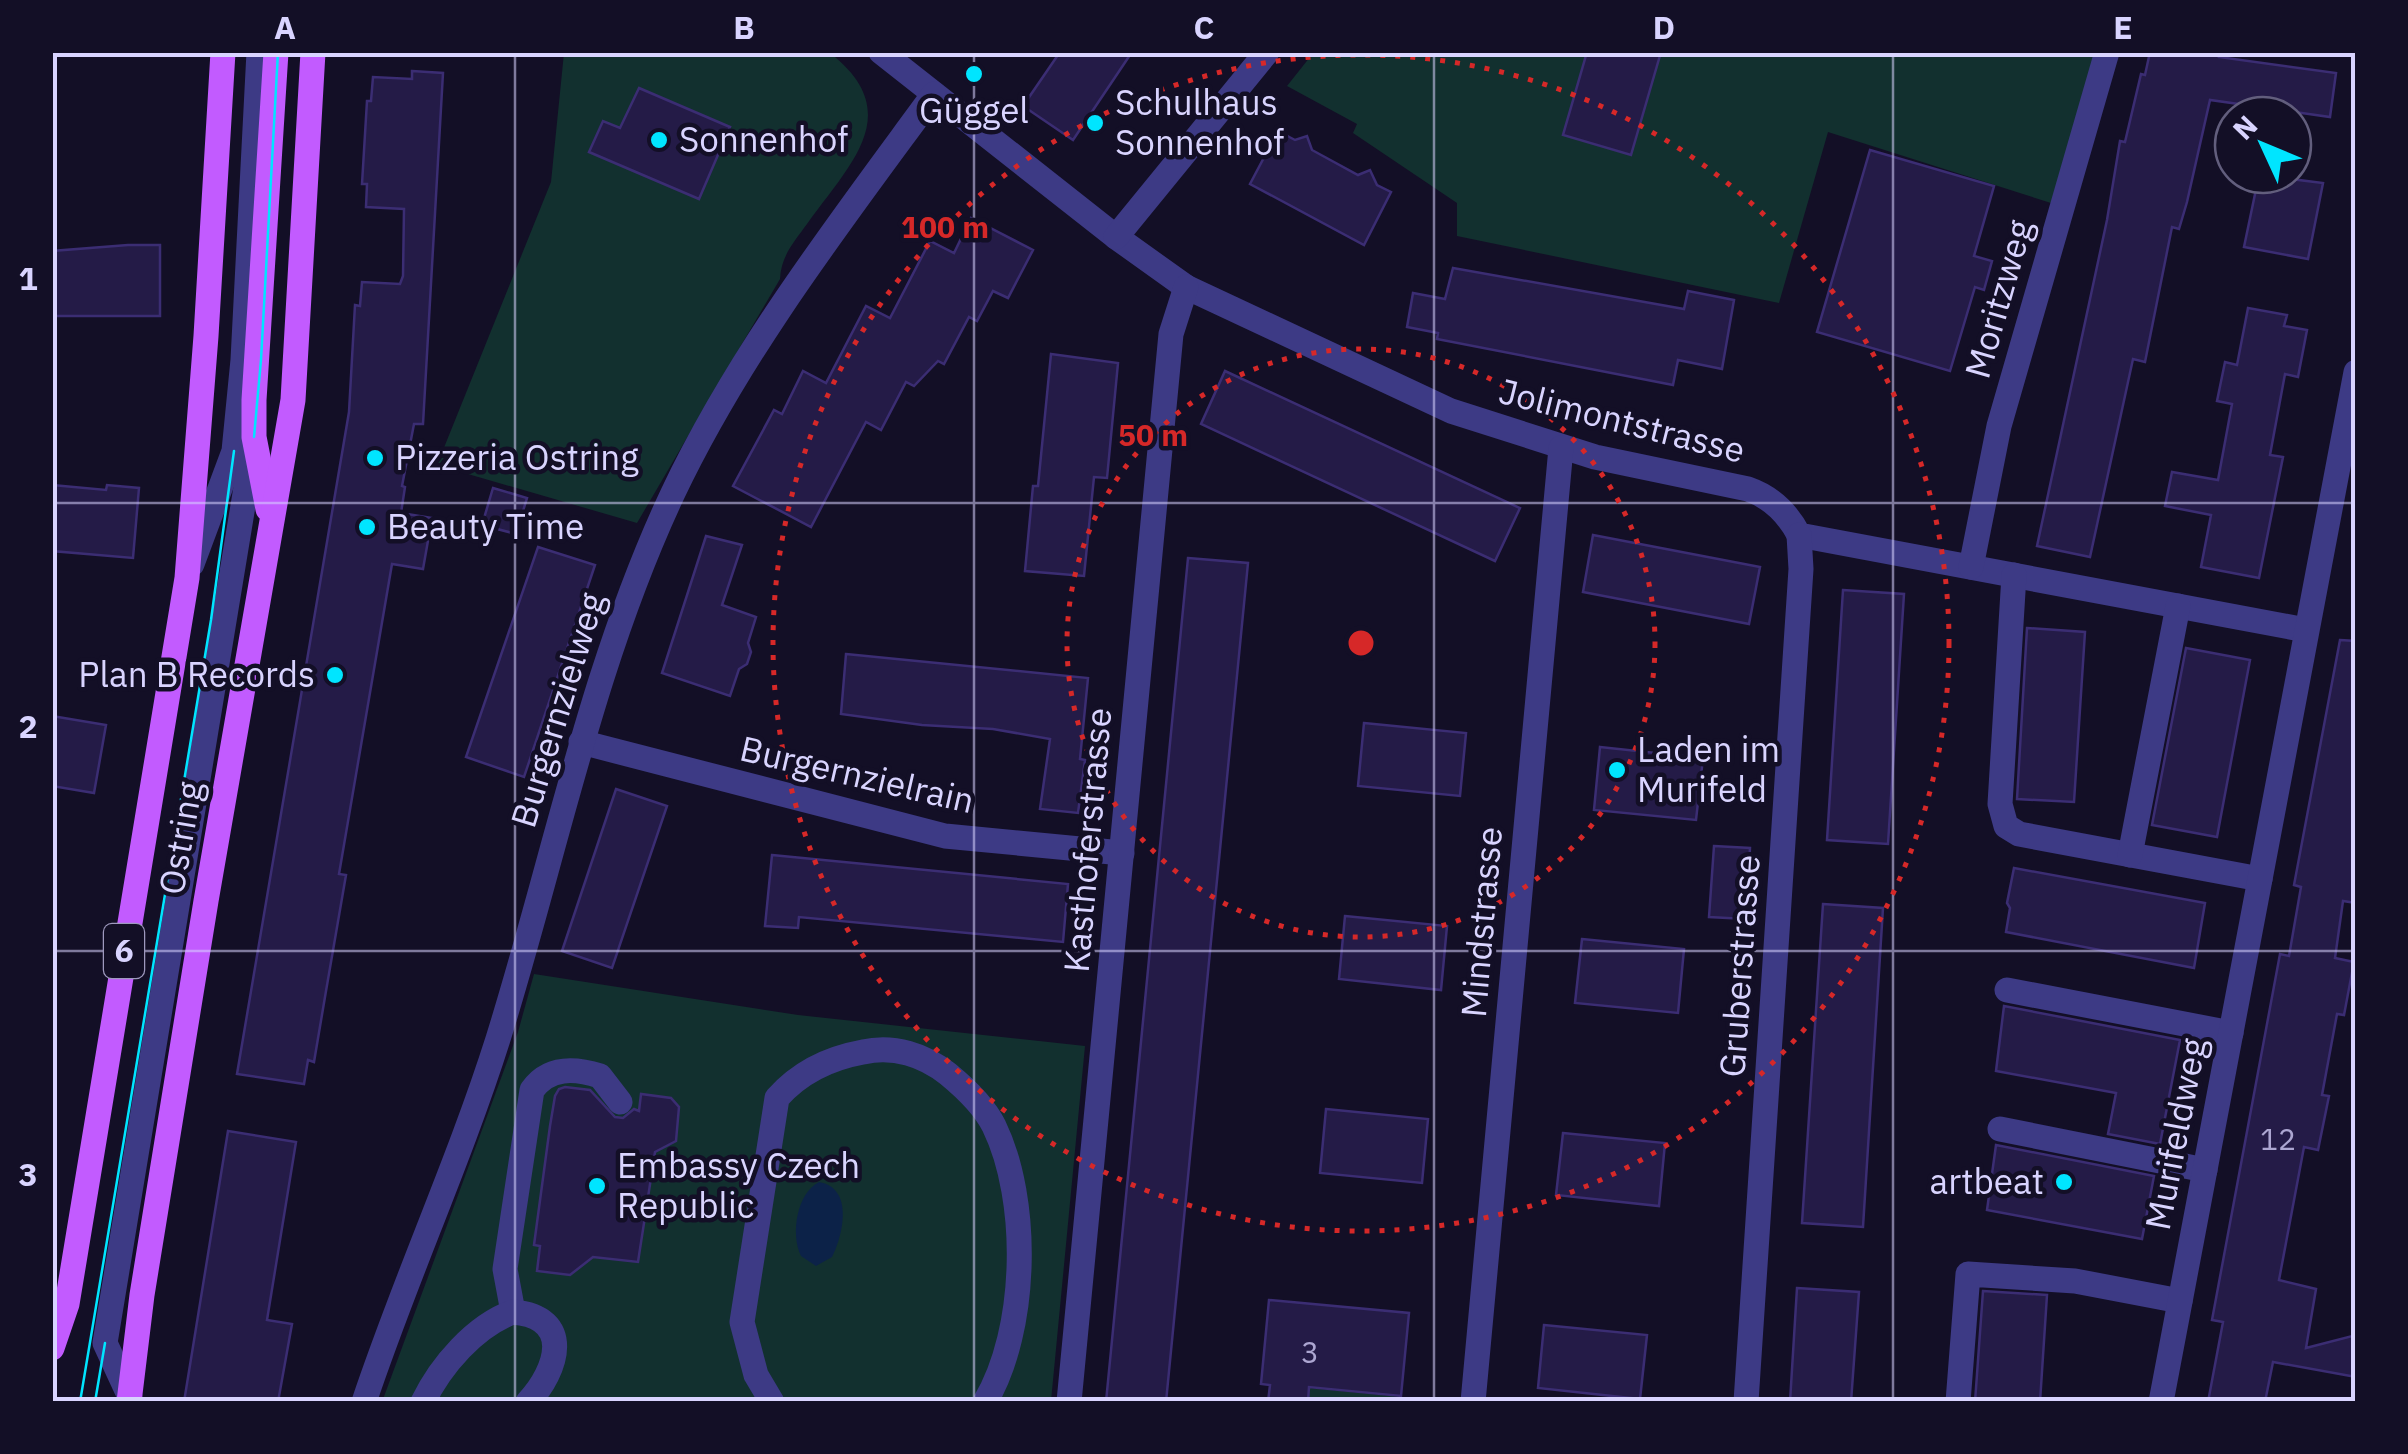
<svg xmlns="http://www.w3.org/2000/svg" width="2408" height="1454" font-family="'IBM Plex Sans',sans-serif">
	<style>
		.green { fill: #12302f }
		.water { fill: #0c2248 }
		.building { fill: #241b47; stroke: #3b2d73; stroke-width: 2.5 }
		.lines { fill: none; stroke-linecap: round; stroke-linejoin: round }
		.minor { stroke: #3d3a85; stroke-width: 25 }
		.major { stroke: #c25bff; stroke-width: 25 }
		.tram { stroke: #00e5ff; stroke-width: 2.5 }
		.grid { fill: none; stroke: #d9d4ff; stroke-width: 2.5; stroke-opacity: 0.55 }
		.ring { fill: none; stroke: #d62828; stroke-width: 5; stroke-dasharray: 5 10 }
		.poi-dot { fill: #00e5ff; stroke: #130f26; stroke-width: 4 }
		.labels { text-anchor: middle; stroke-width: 9; stroke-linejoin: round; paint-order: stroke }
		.number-label { font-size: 30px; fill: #aca6d1 }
		.shield { fill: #130f26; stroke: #9e99be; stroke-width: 2.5 }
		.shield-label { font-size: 32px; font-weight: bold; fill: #d9d4ff }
		.poi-label { font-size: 35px; fill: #d9d4ff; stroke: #130f26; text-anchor: start }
		.street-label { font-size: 35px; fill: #d9d4ff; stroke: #130f26 }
		.centre { fill: #d62828; stroke: #130f26; stroke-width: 5 }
		.ring-label { font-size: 30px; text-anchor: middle; font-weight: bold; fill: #d62828; stroke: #130f26; stroke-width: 9; stroke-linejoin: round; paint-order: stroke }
		.neatline { fill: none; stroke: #d9d4ff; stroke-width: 4 }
		.grid-label { font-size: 32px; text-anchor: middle; font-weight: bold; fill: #d9d4ff }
	</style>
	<rect width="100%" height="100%" fill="#130f26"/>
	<g class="green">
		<polygon points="1314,52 2096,53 2051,203 1828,132 1779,303 1457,236 1457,203 1353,133 1357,124 1287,86"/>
		<path d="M564,53H830C907,113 850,164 807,224C794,242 781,256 780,279L637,523L437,465L551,182Z"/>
		<polygon points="534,974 798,1015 1085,1046 1051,1401 382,1402 518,1032"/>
		<polygon points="1310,1388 1412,1398 1412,1401 1308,1401"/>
	</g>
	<path class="water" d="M819,1182C854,1188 843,1235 832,1257L816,1266L801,1256C790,1234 797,1193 819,1182Z"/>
	<g class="building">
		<polygon points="1060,52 1132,52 1073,140 1023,106"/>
		<polygon points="1587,52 1661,52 1631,155 1563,135"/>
		<polygon points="2150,52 2220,52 2219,57 2336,73 2330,117 2210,100 2187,202 2179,229 2172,227 2145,362 2133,359 2090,557 2037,546 2107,220 2120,141 2125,142 2141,74 2145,75"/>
		<polygon points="412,71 443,73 423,424 414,424 402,486 405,487 401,513 432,518 423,569 392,564 339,874 346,875 326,991 314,1062 308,1060 304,1084 237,1074 349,412 355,305 360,306 362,282 400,284 403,276 404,209 366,207 367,184 362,184 367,101 371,101 373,77 412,79"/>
		<polygon points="639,88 730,127 699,199 589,152 603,121 620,128"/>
		<polygon points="1278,131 1295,140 1307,136 1312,150 1358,175 1370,170 1377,185 1391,192 1364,245 1250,184"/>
		<polygon points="1870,150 1994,186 1974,256 1992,261 1984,290 1975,287 1950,371 1817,332"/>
		<polygon points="2259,175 2323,183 2308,259 2244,247"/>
		<polygon points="971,218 1033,250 1008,298 993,291 977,321 969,317 944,364 938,361 914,386 906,382 881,430 866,422 811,527 733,486 774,410 782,414 803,371 826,383 866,306 890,318 930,241 954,253"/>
		<polygon points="128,245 160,245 160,316 52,316 52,251"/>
		<polygon points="1453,268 1684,309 1688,291 1734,300 1722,369 1678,360 1673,385 1437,339 1438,333 1407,327 1413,293 1445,299"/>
		<polygon points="2248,308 2287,315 2284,326 2307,330 2298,377 2285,374 2270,455 2283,457 2259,578 2201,567 2211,515 2165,506 2172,472 2218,480 2232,404 2217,401 2225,362 2237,365"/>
		<polygon points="1051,354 1118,363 1107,478 1094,477 1084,576 1025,571 1033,486 1038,486"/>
		<polygon points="1225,371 1520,508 1495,561 1201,424"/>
		<polygon points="52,485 106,490 107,485 139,488 133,558 52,551"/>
		<polygon points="493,488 527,498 516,534 482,525"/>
		<polygon points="1593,535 1760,567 1749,624 1583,592"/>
		<polygon points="706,536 742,545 722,605 756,617 748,643 751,652 747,664 739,669 730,696 662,673"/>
		<polygon points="538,547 595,565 524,777 466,757"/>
		<polygon points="1188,558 1248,563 1166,1402 1106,1402"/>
		<polygon points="1843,590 1904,594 1888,844 1827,840"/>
		<polygon points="2027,628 2085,632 2074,802 2017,799"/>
		<polygon points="2340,640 2356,641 2356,903 2343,901 2335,958 2354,962 2344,1015 2337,1014 2322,1095 2329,1096 2318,1150 2304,1147 2279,1280 2316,1289 2306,1348 2356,1335 2356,1377 2273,1362 2265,1402 2208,1402 2223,1322 2212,1320 2280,954 2289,956 2301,887 2294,885"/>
		<polygon points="2186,648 2250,660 2217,837 2152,825"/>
		<polygon points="846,654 1088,678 1080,759 1085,760 1078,813 1040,809 1050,739 993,729 922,725 841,714"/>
		<polygon points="52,716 106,725 94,793 52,786"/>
		<polygon points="1364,723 1466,733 1460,796 1358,786"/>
		<polygon points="1600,747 1703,758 1696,820 1594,810"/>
		<polygon points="616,789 667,806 612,968 562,951"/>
		<polygon points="1714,846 1750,848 1746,919 1709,917"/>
		<polygon points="772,855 1068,884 1063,942 799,917 798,928 765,926"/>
		<polygon points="2014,868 2205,903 2194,968 2006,932 2010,908 2007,903"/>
		<polygon points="1823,904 1883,908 1863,1227 1802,1223"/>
		<polygon points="1345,916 1447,926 1441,990 1339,979"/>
		<polygon points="1582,939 1684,949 1678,1013 1575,1003"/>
		<polygon points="2004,1006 2180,1040 2160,1144 2108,1134 2116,1093 1996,1071"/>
		<polygon points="565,1087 590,1090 615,1117 623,1118 634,1109 639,1111 641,1094 671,1098 679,1107 676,1141 655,1152 638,1262 593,1257 570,1275 537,1271 540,1246 534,1245 550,1126 555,1096 559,1089"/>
		<polygon points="1326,1109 1428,1119 1422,1183 1320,1173"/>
		<polygon points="228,1131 296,1142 267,1320 292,1324 278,1402 184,1402"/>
		<polygon points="1563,1133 1665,1143 1659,1206 1556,1195"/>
		<polygon points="1996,1145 2154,1176 2142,1239 1987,1210"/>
		<polygon points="1797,1288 1859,1292 1851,1402 1790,1402"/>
		<polygon points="1983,1291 2047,1295 2040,1402 1975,1402"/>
		<polygon points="1269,1300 1409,1313 1401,1396 1309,1387 1308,1402 1268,1402 1270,1385 1261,1384"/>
		<polygon points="1544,1325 1647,1335 1640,1399 1538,1388"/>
	</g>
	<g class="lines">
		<g class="minor">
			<path d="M881,52L1116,237L1186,287L1451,411L1595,457L1748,489C1771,497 1788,514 1799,535L2306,630"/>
			<polyline points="1116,237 1267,52"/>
			<polyline points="192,564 234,451 243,360 259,52"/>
			<polyline points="1971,567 1999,426 2107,52"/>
			<polyline points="2014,575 2000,804 2006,826 2019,834 2260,879"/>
			<polyline points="581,742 945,836 1122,853"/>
			<polyline points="2130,855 2178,606"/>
			<polyline points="2007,990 2231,1033"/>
			<polyline points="2000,1129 2205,1170"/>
			<path d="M513,1312L505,1269L532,1090C549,1066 575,1068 600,1076L620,1102"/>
			<polyline points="130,1397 105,1343 253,445"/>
			<path d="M364,1402C405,1279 459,1162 498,1039C555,857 591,667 673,493C741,350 841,221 934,94"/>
			<path d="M423,1402C441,1365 475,1326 513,1312C574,1317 558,1370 528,1402"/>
			<path d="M772,1402L756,1375L742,1322L777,1098C799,1073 830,1058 863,1052C894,1045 924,1055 948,1074C965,1088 984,1106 994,1126C1030,1200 1028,1330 985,1402"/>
			<polyline points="1069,1402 1171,334 1186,287"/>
			<polyline points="1473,1402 1561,448"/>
			<polyline points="1746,1402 1801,569 1799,535"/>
			<polyline points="1958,1402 1968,1274 2075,1281 2180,1301"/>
			<polyline points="2161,1402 2356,372"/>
		</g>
		<g class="major">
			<polyline points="268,509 254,437 254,400 276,52"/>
			<polyline points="52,1348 67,1304 187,578 206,336 223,52"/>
			<polyline points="129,1402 142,1295 206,901 293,400 313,52"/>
		</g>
		<g class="tram">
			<polyline points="254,437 261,360 278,52"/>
			<polyline points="80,1402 211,620 234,451"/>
			<polyline points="95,1402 105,1343"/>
		</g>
	</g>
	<path class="grid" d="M515,52V1402M974,52V1402M1434,52V1402M1893,52V1402M52,503H2356M52,951H2356"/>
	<g class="ring">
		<circle cx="1361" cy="643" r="294"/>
		<circle cx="1361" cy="643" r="588"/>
	</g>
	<g class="poi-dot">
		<circle cx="974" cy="74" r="10"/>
		<circle cx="1095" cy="123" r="10"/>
		<circle cx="659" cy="140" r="10"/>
		<circle cx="375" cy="458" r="10"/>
		<circle cx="367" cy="527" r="10"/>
		<circle cx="335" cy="675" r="10"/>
		<circle cx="1617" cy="770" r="10"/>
		<circle cx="2064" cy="1182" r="10"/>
		<circle cx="597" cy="1186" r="10"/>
	</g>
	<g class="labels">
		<g class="number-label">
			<text x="2278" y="1150">12</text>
			<text x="1310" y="1363">3</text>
		</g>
		<rect class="shield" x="104" y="924" width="40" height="54" rx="8"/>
		<g class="shield-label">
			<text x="124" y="962">6</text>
		</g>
		<g class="poi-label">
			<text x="1115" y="115">Schulhaus<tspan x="1115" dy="40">Sonnenhof</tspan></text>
			<text x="974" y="123" text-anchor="middle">Güggel</text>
			<text x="679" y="152">Sonnenhof</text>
			<text x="395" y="470">Pizzeria Ostring</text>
			<text x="387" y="539">Beauty Time</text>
			<text x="315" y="687" text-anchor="end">Plan B Records</text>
			<text x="1637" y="762">Laden im<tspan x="1637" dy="40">Murifeld</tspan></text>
			<text x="617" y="1178">Embassy Czech<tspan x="617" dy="40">Republic</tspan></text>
			<text x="2044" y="1194" text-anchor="end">artbeat</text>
		</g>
		<g class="street-label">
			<text transform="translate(1999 299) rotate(-74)" y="12">Moritzweg</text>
			<text transform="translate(1622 421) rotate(14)" y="12">Jolimontstrasse</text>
			<text transform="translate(558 710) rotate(-73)" y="12">Burgernzielweg</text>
			<text transform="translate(857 775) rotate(13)" y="12">Burgernzielrain</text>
			<text transform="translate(181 838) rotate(-80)" y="12">Ostring</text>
			<text transform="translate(1088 840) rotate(-85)" y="12">Kasthoferstrasse</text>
			<text transform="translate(1482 922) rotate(-85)" y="12">Mindstrasse</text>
			<text transform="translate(1740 966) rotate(-86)" y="12">Gruberstrasse</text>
			<text transform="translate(2176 1134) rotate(-79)" y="12">Murifeldweg</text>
		</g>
	</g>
	<circle cx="1361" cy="643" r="15" class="centre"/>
	<g class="ring-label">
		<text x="945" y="238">100 m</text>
		<text x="1153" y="446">50 m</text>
	</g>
	<rect width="2408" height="1454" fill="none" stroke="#130f26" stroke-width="110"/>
	<g transform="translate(2263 145) rotate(314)"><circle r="48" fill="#130f26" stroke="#625e7d" stroke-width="2.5"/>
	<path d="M0-8L18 38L0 25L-18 38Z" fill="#00e5ff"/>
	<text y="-15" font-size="28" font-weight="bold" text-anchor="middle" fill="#d9d4ff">N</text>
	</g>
	<rect x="55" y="55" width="2298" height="1344" class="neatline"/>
	<g class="grid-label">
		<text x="285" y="39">A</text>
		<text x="744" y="39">B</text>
		<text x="1204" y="39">C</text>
		<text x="1664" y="39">D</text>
		<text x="2123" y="39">E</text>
		<text x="28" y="290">1</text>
		<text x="28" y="738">2</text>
		<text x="28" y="1186">3</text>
	</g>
</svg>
